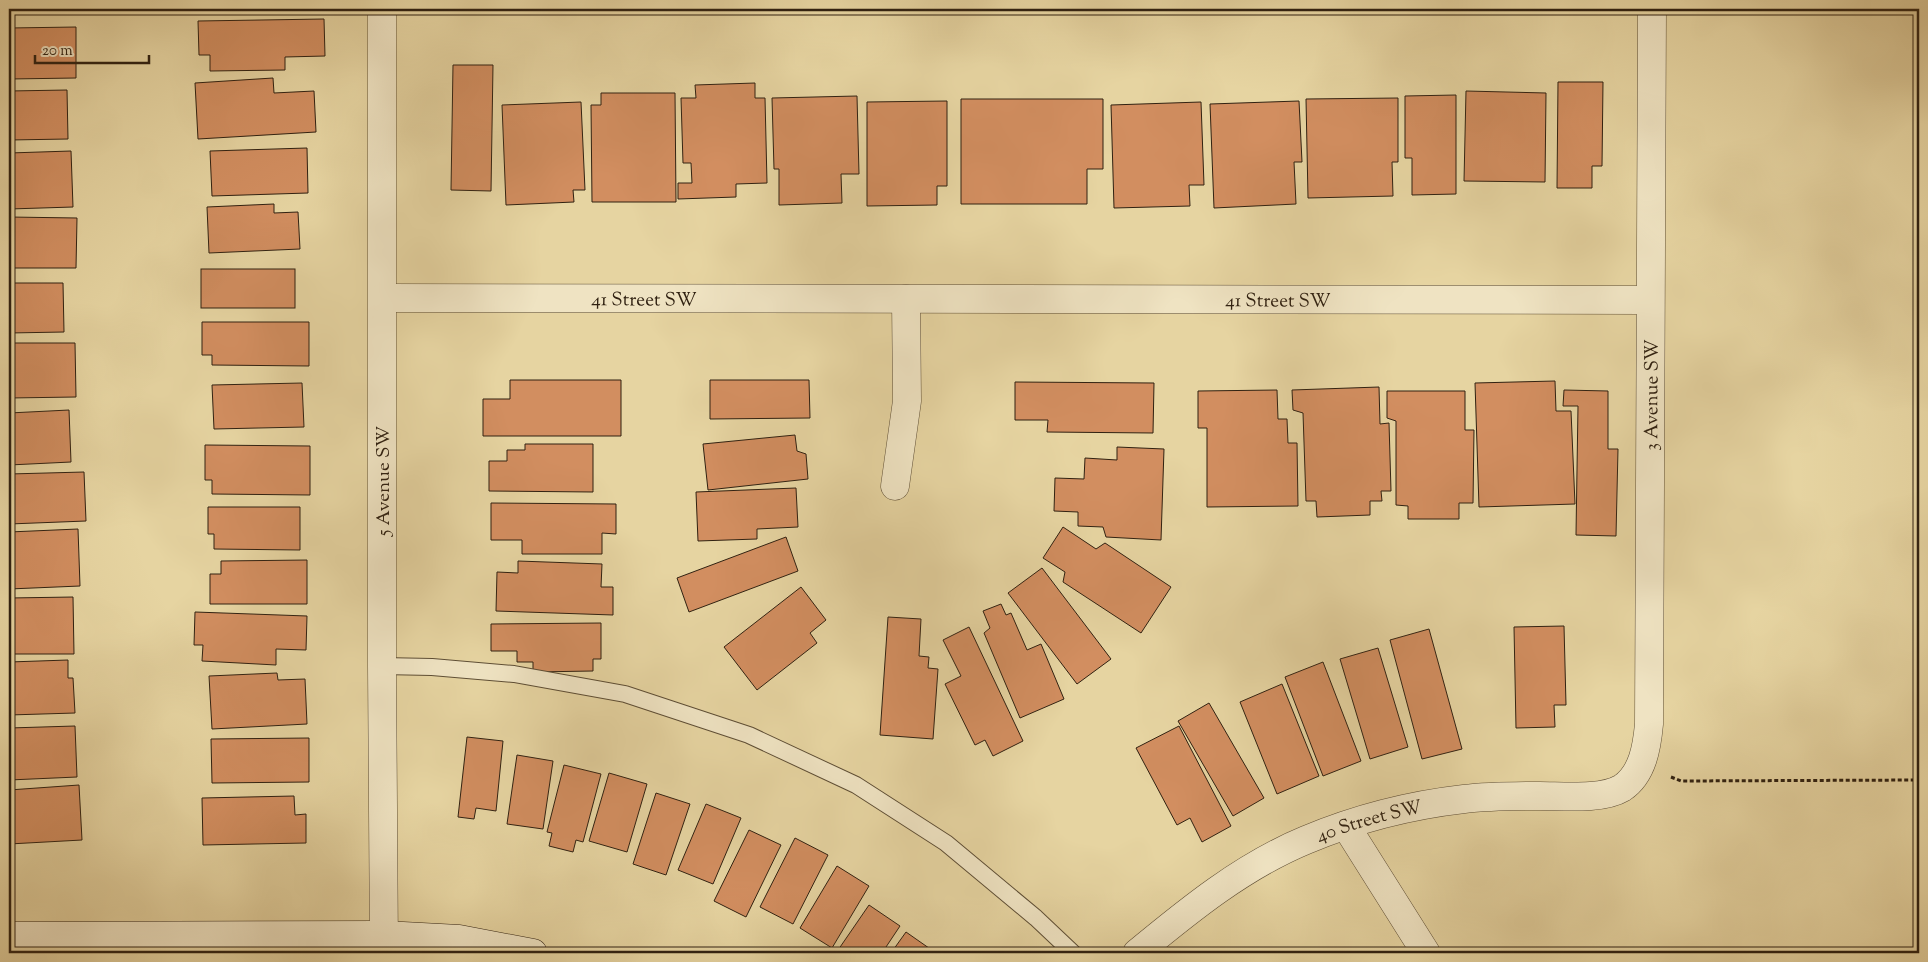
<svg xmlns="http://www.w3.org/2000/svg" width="1928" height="962" font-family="'Sorts Mill Goudy',serif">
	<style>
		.building { fill: #d28e60; stroke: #302111 }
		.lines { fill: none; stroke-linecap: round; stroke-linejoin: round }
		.lane-casing { stroke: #5e4e35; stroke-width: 18 }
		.street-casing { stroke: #5e4e35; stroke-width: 29 }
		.secondary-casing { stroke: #302111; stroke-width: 29 }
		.path { stroke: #302111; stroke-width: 3; stroke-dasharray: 4 2.5; stroke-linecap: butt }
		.lane { stroke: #efe3c2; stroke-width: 16 }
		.street { stroke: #efe3c2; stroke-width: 28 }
		.secondary { stroke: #efe3c2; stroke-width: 28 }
		.labels { text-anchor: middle; stroke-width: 5; stroke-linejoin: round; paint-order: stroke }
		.street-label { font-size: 19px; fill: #302111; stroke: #efe3c2 }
	</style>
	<rect width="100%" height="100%" fill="#e6d4a1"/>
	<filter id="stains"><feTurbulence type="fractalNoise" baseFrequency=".004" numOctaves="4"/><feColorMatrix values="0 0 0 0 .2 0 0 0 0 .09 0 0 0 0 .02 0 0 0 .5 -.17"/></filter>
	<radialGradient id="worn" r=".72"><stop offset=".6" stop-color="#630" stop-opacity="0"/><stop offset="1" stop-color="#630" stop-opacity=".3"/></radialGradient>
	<g class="building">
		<polygon points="9,9 85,9 85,10 9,12"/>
		<polygon points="224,9 301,9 300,13 224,12"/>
		<polygon points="324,19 325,56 285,57 285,70 210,71 210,55 199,55 198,21"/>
		<polygon points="76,27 76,78 9,79 9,28"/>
		<polygon points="453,65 493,65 491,191 451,190"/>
		<polygon points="273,78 274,93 314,91 316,132 198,139 195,83"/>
		<polygon points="1558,82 1603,82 1602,166 1592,166 1592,188 1557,188"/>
		<polygon points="755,83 755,98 765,98 767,183 736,184 736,197 678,199 678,183 692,183 691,163 683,163 681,98 696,98 695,85"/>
		<polygon points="67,90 68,139 9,140 9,91"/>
		<polygon points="1466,91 1546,93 1545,182 1464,181"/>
		<polygon points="601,93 675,93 676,202 592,202 591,105 601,105"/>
		<polygon points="1456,95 1456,194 1412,195 1412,158 1405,158 1405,96"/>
		<polygon points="857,96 859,174 841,174 842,203 779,205 779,169 774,169 772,98"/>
		<polygon points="1398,98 1398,162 1392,162 1393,196 1308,198 1306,99"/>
		<polygon points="961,99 1103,99 1103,169 1087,169 1087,204 961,204"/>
		<polygon points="947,101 947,186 937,186 937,205 867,206 867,102"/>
		<polygon points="1299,101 1302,162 1294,162 1296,204 1214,208 1210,104"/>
		<polygon points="581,102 585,190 573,190 574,202 506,205 502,105"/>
		<polygon points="1201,102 1204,185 1189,185 1190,206 1114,208 1111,105"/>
		<polygon points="307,148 308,193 212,196 210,151"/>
		<polygon points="71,151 73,207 9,209 9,153"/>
		<polygon points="274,204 274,213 298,212 300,249 209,253 207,207"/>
		<polygon points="9,217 77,218 76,268 9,268"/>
		<rect x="201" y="269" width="94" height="39"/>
		<polygon points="9,283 63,283 64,332 9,333"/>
		<polygon points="202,322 309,322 309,366 212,365 212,355 202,355"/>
		<polygon points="9,343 75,343 76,397 9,398"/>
		<polygon points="510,380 621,380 621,436 483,436 483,399 510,399"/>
		<polygon points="710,380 809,380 810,418 710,419"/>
		<polygon points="1555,381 1556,411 1571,411 1575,504 1479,507 1475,383"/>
		<polygon points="1015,382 1154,383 1153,433 1047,432 1048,420 1015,420"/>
		<polygon points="302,383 304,427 214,429 212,385"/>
		<polygon points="1379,387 1380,424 1389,423 1391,491 1381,491 1382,501 1370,501 1370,515 1317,517 1316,501 1306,501 1303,413 1293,410 1292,390"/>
		<polygon points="1277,390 1278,419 1287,419 1288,443 1297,443 1298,506 1207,507 1207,428 1198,428 1198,391"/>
		<polygon points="1564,390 1608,391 1608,449 1618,449 1616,536 1576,535 1578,406 1563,406"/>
		<polygon points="1387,391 1465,391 1465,430 1474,430 1473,503 1459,503 1459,519 1408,519 1408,506 1396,505 1396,421 1387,418"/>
		<polygon points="69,410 71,462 9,465 9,413"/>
		<polygon points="795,435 797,451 806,454 808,479 708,490 703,444"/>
		<polygon points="525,444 593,444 593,492 489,491 489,461 507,461 507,450 525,450"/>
		<polygon points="205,445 310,446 310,495 212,494 212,480 205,480"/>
		<polygon points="1117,447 1164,449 1161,540 1106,537 1103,527 1078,526 1078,512 1054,511 1055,478 1084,479 1085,458 1117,460"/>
		<polygon points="84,472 86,521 9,524 9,474"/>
		<polygon points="796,488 798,527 757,529 757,539 698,541 696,492"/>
		<polygon points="491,503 616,504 616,534 602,533 602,554 522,554 522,540 491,540"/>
		<polygon points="208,507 300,507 300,550 214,549 214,534 208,534"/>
		<polygon points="1063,527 1096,549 1105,543 1171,587 1141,633 1063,582 1065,572 1043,558"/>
		<polygon points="78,529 80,586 9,589 9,532"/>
		<polygon points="786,537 798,571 689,612 677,578"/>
		<polygon points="307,560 307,604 210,604 210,574 221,574 221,561"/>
		<polygon points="518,561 602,564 601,587 613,587 613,615 496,611 497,572 518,573"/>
		<polygon points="1042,568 1111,659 1077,684 1008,593"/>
		<polygon points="801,587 826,620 810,633 817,643 757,690 724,647"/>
		<polygon points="73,597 74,654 9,654 9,598"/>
		<polygon points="1001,604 1006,615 1011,613 1027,650 1041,644 1064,699 1020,718 984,633 990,628 983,611"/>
		<polygon points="195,612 307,616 306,650 276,649 276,665 202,661 203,645 194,645"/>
		<polygon points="888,617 921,619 919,656 929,657 928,668 938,669 933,739 880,735"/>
		<polygon points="601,623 601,659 593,659 593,671 533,672 533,662 517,662 517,651 491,651 491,624"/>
		<polygon points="1564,626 1566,705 1554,705 1555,727 1516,728 1514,627"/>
		<polygon points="969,627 1023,741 993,756 985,740 975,745 945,684 961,676 943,640"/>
		<polygon points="1429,629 1462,749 1422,759 1390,640"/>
		<polygon points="1378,648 1408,747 1370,759 1340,659"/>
		<polygon points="68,660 68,678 73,678 75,713 9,715 9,662"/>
		<polygon points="1323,662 1361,761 1323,776 1285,677"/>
		<polygon points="277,673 278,680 305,679 307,724 212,729 209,676"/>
		<polygon points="1282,684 1319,776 1277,794 1240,702"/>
		<polygon points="1209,703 1264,798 1233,816 1178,721"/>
		<polygon points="75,726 77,777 9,780 9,728"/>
		<polygon points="1179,726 1231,826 1202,842 1190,818 1177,825 1136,748"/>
		<polygon points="467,737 503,741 496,811 476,808 474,819 458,817"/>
		<polygon points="309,738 309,782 212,783 211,739"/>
		<polygon points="517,755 553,761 543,829 507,824"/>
		<polygon points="564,765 601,774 583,842 576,840 573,852 549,846 552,833 547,832"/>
		<polygon points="609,773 647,784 627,852 589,841"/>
		<polygon points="79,785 82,840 9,844 9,790"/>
		<polygon points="656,793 690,804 666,875 633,864"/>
		<polygon points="294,796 295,815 306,814 306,843 203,845 202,798"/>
		<polygon points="706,804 741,818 713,884 678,870"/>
		<polygon points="749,830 781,845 746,917 714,901"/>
		<polygon points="795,838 828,855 793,924 760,907"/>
		<polygon points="837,866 869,886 832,948 800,928"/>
		<polygon points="869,905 900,926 882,953 836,953"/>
		<polygon points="906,932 936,953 891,953"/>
	</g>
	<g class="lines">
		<g class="lane-casing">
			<polyline id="lane" points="382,666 432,667 514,674 625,694 749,735 856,785 946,843 1036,918 1073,953"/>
		</g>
		<g class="street-casing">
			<g id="street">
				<polyline points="382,9 382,666 384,953"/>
				<path id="s1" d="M383,298L1650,300"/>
				<polyline points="895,486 907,401 906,299"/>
				<polyline points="1346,826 1426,953"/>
				<path id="s2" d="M1137,953C1189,910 1243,866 1306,840C1356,819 1411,805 1464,799C1489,796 1514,796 1540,796C1563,796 1602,800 1622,788C1643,774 1647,746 1649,724L1652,9"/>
			</g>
		</g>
		<g class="secondary-casing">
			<polyline id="secondary" points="9,936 384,935 459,939 533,953"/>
		</g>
		<polyline class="path" points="1671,777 1681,781 1919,780"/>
		<use href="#lane" class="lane"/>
		<use href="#street" class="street"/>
		<use href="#secondary" class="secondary"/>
	</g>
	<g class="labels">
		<g class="street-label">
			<text dy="7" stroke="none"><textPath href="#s1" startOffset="261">41 Street SW</textPath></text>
			<text dy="7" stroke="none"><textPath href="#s1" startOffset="895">41 Street SW</textPath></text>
			<text dy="7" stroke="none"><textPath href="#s2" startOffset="928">3 Avenue SW</textPath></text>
			<text transform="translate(382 481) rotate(-90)" y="7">5 Avenue SW</text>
			<text dy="7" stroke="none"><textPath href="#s2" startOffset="270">40 Street SW</textPath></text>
		</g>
	</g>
	<rect width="1928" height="962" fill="none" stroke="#e6d4a1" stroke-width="30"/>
	<rect x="10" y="10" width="1908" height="942" fill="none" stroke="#302111" stroke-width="2.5"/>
	<rect x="15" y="15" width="1898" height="932" fill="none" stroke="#302111"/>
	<path d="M35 55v8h114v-8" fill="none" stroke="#302111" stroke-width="2.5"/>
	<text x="42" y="55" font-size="15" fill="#302111" stroke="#efe3c2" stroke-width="4" paint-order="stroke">20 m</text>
	<rect width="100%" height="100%" filter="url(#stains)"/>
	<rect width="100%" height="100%" fill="url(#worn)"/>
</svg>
